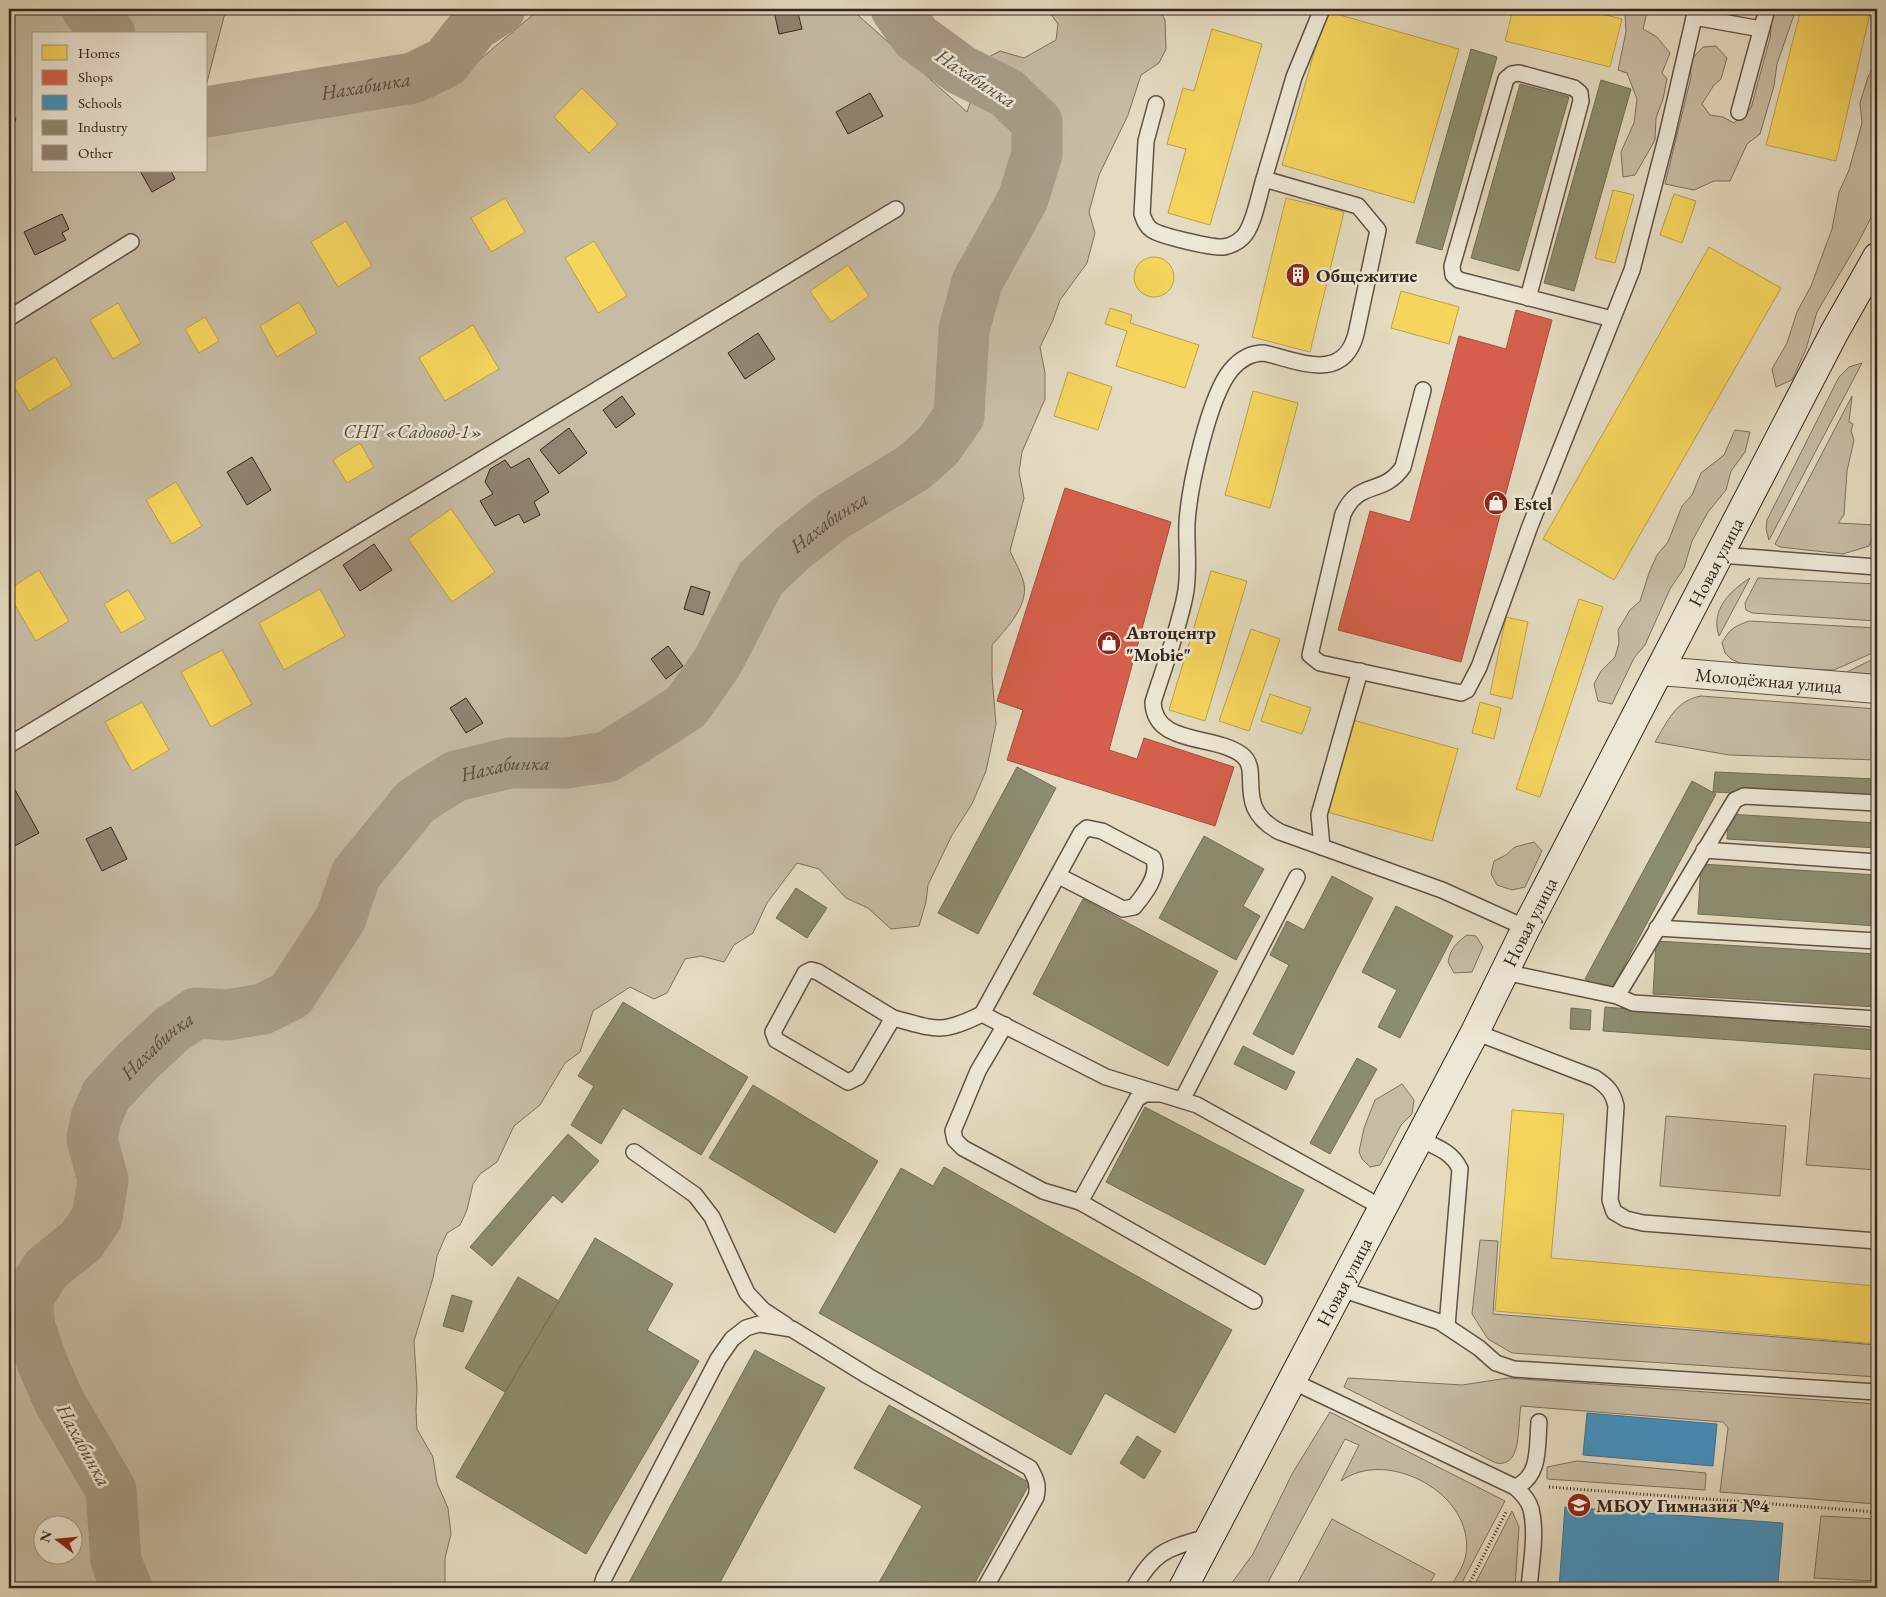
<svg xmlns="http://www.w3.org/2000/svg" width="1886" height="1597" font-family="'EB Garamond',serif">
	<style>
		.green { fill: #c6bca4; stroke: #7e7060; fill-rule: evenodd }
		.homes { fill: #f6d55c; stroke: #bca048 }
		.shops { fill: #d6604d; stroke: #a64e3e }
		.schools { fill: #4393c3; stroke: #3f7291 }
		.industry { fill: #8c8c6e; stroke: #726d55 }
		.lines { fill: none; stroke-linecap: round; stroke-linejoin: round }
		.river { stroke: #a89d88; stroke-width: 51 }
		.building { fill: #908471; stroke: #35251b }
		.lane-casing { stroke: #615244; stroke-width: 18 }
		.street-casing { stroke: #615244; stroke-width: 30 }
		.secondary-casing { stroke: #35251b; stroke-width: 30 }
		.path { stroke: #35251b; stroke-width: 3; stroke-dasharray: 1 2.5; stroke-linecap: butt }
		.lane { stroke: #ede8d6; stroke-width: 15 }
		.street { stroke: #ede8d6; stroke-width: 28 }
		.secondary { stroke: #ede8d6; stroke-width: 28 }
		.labels { text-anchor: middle; stroke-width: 5; stroke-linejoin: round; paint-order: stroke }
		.poi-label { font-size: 19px; font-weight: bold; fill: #35251b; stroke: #ede8d6; text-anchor: start }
		.park-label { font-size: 19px; font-style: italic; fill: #594b3d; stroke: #ede8d6 }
		.street-label { font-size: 19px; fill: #35251b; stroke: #ede8d6 }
		.water-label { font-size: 20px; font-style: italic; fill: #58493c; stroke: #ede8d6 }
	</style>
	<rect width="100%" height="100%" fill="#e4dbc0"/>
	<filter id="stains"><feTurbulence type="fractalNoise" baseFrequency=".004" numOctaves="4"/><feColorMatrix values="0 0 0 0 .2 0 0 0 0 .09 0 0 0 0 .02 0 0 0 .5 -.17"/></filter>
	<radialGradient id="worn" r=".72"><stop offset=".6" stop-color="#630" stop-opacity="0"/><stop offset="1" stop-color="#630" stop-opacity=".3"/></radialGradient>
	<g class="green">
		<path d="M9,9H226L206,86V34H34V171H206V132L253,128L401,98L477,62L535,13L548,9H851L967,112L972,97L965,77L973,65L1000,51L1024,58L1056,40L1058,24L1047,9H1159L1165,20L1166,49L1159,63L1141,75L1128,115L1099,175L1089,212L1095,233L1087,263L1060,300L1053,320L1040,347L1045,373V399L1022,452L1019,472L1024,498L1010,551C1014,560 1020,570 1023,580C1031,604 1006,629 992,645V677L996,724L986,771L972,804L952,835L928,885L926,902L919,926L891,929L868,908L846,898L819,869L797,863L767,903L753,933L734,945L724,962L701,956L685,959L667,993L654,999L630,987L593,1011L580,1052L565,1063L540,1105L514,1126L497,1162L480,1174L473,1184L467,1210L460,1225L447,1233L437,1256L433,1278L414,1341L417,1389L416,1411L417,1429L433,1457L437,1483L448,1508L451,1534L445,1558V1588H9ZM42,1524H72V1554H42Z"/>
		<polygon points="1612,9 1646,9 1647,12 1643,29 1657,37 1670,53 1662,73 1667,79 1663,99 1656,118 1655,140 1635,175 1623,177 1621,152 1634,123 1637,99 1627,73 1618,70 1626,32 1625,13"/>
		<polygon points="1776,9 1796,9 1777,64 1774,86 1760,134 1747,144 1730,181 1714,181 1694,190 1665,184 1691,77 1690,61 1703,47 1716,46 1727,58 1721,79 1714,85 1702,104 1710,115 1723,117 1734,123 1751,108 1770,38 1772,15"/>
		<polygon points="1877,59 1877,206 1859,241 1817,312 1806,349 1792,380 1776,387 1772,369 1787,343 1797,312 1811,286 1832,229 1839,192 1849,170 1862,123 1860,103 1868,77"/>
		<polygon points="1862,363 1769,540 1766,529 1767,520 1839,377 1849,367"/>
		<polygon points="1852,396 1849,422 1853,424 1851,431 1854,440 1847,471 1844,515 1838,523 1876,525 1869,546 1843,554 1780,547 1775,544"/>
		<polygon points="1735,430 1750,432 1745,452 1731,471 1726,490 1708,512 1692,541 1684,568 1670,589 1645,645 1634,658 1612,704 1598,701 1594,684 1601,671 1615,657 1619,643 1618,630 1630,610 1640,601 1649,573 1657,555 1668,542 1682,506 1692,495 1701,473 1724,455"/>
		<path d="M1750,578L1719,636C1710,610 1730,591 1750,578Z"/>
		<polygon points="1758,578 1877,584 1877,621 1752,613 1746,610 1745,603"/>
		<path d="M1749,621L1877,628V651L1834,670L1751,668L1731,659L1725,653L1722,643C1729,629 1735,626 1749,621Z"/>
		<polygon points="1877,657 1877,675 1845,673"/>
		<path d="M1701,696L1877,709V760L1729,755L1655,742C1667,722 1676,700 1701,696Z"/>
		<polygon points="1534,842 1542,851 1525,887 1512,890 1497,885 1491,874 1494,861 1506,855 1515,847"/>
		<path d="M1467,935L1476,936L1483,947L1472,972L1454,973L1448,962C1451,948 1456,943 1467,935Z"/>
		<polygon points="1814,1074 1877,1079 1877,1170 1806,1165"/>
		<polygon points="1402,1084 1414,1100 1412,1114 1401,1125 1380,1165 1370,1167 1362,1159 1359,1152 1364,1128 1375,1100"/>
		<polygon points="1666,1116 1786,1126 1780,1196 1660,1186"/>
		<polygon points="1480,1240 1498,1241 1493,1314 1877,1345 1877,1377 1512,1353 1488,1339 1472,1314"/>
		<path d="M1348,1378L1462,1385L1508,1378L1877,1404V1504L1720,1492L1728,1428L1723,1422L1521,1406C1517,1425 1523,1468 1496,1463L1344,1387Z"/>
		<path d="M1330,1412L1505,1501L1459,1588H1450C1456,1577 1464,1566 1466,1554C1475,1494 1387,1447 1341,1481L1359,1445L1345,1439L1265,1588H1228L1253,1554L1292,1474Z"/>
		<polygon points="1577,1461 1706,1473 1705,1490 1547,1479 1547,1467"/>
		<polygon points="1512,1511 1519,1527 1515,1588 1473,1588"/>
		<polygon points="1821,1516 1877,1519 1877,1581 1814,1578"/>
		<polygon points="1332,1519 1435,1574 1427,1588 1295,1588"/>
	</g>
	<g class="homes">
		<polygon points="1513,9 1582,9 1622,19 1610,67 1505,41"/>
		<polygon points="1801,9 1871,9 1836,161 1766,145"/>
		<polygon points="1326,11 1459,49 1414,203 1282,165"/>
		<polygon points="1212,29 1262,44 1210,225 1168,213 1186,149 1167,144 1183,88 1194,91"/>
		<polygon points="582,88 618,124 589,153 554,117"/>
		<polygon points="1613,190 1634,195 1615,263 1595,258"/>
		<polygon points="1674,194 1696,201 1682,243 1660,235"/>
		<polygon points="505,198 525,232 491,252 471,218"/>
		<polygon points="1286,198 1344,212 1310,352 1252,337"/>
		<polygon points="346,221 372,266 338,287 311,242"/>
		<polygon points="594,241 627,296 598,313 565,258"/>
		<polygon points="1709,247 1781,288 1614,580 1543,539"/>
		<circle cx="1154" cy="277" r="20"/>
		<polygon points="848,265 869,296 831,322 810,291"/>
		<polygon points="1401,291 1459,307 1449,344 1391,328"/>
		<polygon points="299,302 317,333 277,357 260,326"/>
		<polygon points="118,303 141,343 113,359 90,320"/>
		<polygon points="1110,308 1132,315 1130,323 1199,345 1185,388 1116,366 1127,331 1105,324"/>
		<polygon points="205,317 219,341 199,353 185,329"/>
		<polygon points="473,325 499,369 445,401 419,358"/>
		<polygon points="55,357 72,385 29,411 12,383"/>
		<polygon points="1068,372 1112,387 1098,430 1054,416"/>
		<polygon points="1253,391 1298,403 1270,508 1225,495"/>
		<polygon points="360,443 374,467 347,483 333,460"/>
		<polygon points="176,482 202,526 172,544 146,500"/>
		<polygon points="451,509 495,572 452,602 408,539"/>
		<polygon points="39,570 69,621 36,641 9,595 9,589"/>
		<polygon points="1211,571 1247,581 1205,721 1169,710"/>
		<polygon points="320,589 345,636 284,670 259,623"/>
		<polygon points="128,590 146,619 121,633 104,604"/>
		<polygon points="1579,599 1603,607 1540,797 1516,789"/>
		<polygon points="1506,617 1528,622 1512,699 1490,694"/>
		<polygon points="1251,629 1280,639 1249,731 1219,721"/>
		<polygon points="222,650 252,704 211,727 181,672"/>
		<polygon points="1270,694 1311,708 1302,734 1261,721"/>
		<polygon points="142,702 169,750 132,771 105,722"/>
		<polygon points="1480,702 1501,708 1494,739 1472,733"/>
		<polygon points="1353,720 1458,749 1432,841 1327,812"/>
		<polygon points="1512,1110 1564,1114 1551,1258 1877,1286 1877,1344 1495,1311"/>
	</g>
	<g class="shops">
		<polygon points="1516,310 1552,320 1461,662 1338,630 1370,511 1410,522 1459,336 1506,349"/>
		<polygon points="1065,488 1171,522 1109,750 1137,759 1144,738 1234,767 1215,826 1007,760 1023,710 997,701"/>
	</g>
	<g class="schools">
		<polygon points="1587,1413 1717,1424 1713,1466 1583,1455"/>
		<polygon points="1565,1507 1783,1523 1778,1582 1861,1588 1559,1588"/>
	</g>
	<g class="industry">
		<polygon points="1471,49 1497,57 1442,250 1416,243"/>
		<polygon points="1601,80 1631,89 1574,291 1544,283"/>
		<polygon points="1520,84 1569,97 1519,271 1471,258"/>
		<polygon points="1017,767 1056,788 978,934 938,913"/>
		<polygon points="1715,772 1877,779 1877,799 1713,792"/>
		<polygon points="1692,781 1716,794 1610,992 1585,979"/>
		<polygon points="1728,814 1877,823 1877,848 1727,839"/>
		<polygon points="1204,836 1264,869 1243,906 1260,916 1236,960 1159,918"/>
		<polygon points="1701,864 1877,875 1877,926 1698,914"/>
		<polygon points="1332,876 1373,898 1293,1055 1253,1034 1289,965 1270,955 1287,921 1304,930"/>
		<polygon points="796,888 827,908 807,938 776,918"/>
		<polygon points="1083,899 1218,971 1168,1066 1033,994"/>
		<polygon points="1396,906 1453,936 1400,1038 1378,1027 1397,990 1362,972"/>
		<polygon points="1656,941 1877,954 1877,1007 1653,994"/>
		<polygon points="623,1002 748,1077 701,1155 623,1108 601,1144 571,1125 594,1086 578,1076"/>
		<polygon points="1605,1007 1877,1030 1877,1050 1603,1031"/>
		<polygon points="1571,1008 1591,1010 1590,1030 1570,1029"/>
		<polygon points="1243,1046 1295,1072 1286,1090 1234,1064"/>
		<polygon points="1357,1058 1377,1069 1330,1154 1310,1143"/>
		<polygon points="753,1085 878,1161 835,1233 709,1158"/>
		<polygon points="1145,1107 1304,1190 1265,1265 1106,1182"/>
		<polygon points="568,1134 599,1161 562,1203 553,1195 492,1266 470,1247"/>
		<polygon points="944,1167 1232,1330 1175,1433 1105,1393 1071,1455 819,1313 901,1168 933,1186"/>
		<polygon points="595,1238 673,1284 647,1330 699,1361 586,1554 456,1477"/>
		<polygon points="518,1277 559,1301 505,1392 465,1368"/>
		<polygon points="452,1295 472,1301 463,1332 443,1326"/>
		<polygon points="755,1350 825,1388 717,1588 626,1588"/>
		<polygon points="889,1405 1030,1483 972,1588 876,1588 922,1506 854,1468"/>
		<polygon points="1137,1436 1161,1451 1144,1479 1120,1463"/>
	</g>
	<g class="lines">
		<g class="river">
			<polyline points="87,9 110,34"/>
			<path id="s1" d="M206,112L413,78L446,62L474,26L500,9"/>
			<path id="s2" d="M127,1588L116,1561L111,1490L59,1401L42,1362L30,1327L27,1300L46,1269L81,1241L97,1218L103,1180L92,1139L96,1118L106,1095L138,1061L171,1030L196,1013L227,1015L263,1009L291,995L341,918L356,874L416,801L456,776L510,763H566L607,757L686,707L717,663L761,578L793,548L832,517L913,468L938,446L959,416L964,330L977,282L1023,199L1037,154V122L1007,93L961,70L916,37L896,9"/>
		</g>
	</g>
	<g class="building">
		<polygon points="781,9 797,9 802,29 779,34 774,11"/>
		<polygon points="870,93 883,116 848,134 836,112"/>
		<polygon points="9,115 16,118 9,140"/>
		<polygon points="140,171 171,171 175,179 152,192"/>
		<polygon points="62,214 69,229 62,233 66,240 35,255 24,232"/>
		<polygon points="758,333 775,359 745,379 728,353"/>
		<polygon points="622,396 635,414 616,428 603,410"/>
		<polygon points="569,428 587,453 559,474 540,450"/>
		<polygon points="252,457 271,490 247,505 227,472"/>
		<polygon points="529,458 549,492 534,502 540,515 524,523 519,514 495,526 480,501 493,494 485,482 490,469 505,460 511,468"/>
		<polygon points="374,544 392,570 360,591 343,565"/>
		<polygon points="691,586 710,592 703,615 684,609"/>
		<polygon points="668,646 683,666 666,679 651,659"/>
		<polygon points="466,698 483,723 466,733 450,708"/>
		<polygon points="14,788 39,833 9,849 9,791"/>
		<polygon points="111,827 127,859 102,871 86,839"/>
	</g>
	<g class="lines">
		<g class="lane-casing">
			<g id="lane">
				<path d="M1322,9L1294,77L1264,179L1358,206L1378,230L1356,334C1343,383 1299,361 1264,353C1250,353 1240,359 1231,370C1209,396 1189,488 1187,523C1186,547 1190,573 1185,596C1178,631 1164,667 1153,702C1154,746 1215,734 1242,755C1263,771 1232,807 1280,832L1442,890L1526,928"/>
				<polyline points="1694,17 1761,29"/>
				<path d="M1156,104L1146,141L1142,214C1144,220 1146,226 1152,230C1161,236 1212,248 1223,247C1230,246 1238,242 1243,237C1254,226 1259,194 1264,179"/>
				<polyline points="1739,112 1767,9"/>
				<polyline points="1528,298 1581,101 1580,93 1574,88 1519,73 1512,74 1506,79 1452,266 1453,275 1459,280 1612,319"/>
				<polyline points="9,318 131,242"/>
				<path d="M1423,390L1403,467C1382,497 1360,478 1343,514L1310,655L1320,663L1461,693L1467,690L1479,667L1530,526L1632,270L1667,135L1696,9"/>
				<polyline points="1720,555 1877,567"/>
				<polyline points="9,745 896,209"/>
				<polyline points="1322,847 1319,815 1360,671"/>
				<polyline points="1704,850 1877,862"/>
				<path d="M1059,876L1123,909L1134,907C1144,895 1161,874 1153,858L1102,831L1087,828L1081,833L982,1014L1106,1077L1197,1105L1381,1207"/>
				<polyline points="1657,928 1877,941"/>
				<polyline points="1504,972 1617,996 1633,1003 1877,1019"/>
				<polyline points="1617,996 1735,800 1744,796 1877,803"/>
				<path d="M893,1018L818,972L811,970L805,973L773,1032L776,1040L848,1082L858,1077L893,1018C936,1029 940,1035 982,1014"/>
				<polyline points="1005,1025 978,1071 953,1131 955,1140 963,1148 1043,1191 1080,1202"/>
				<path d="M1475,1032L1595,1078C1607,1086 1613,1092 1616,1106L1610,1200L1614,1212L1626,1219L1643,1223L1877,1241"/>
				<polyline points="1158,1094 1145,1094 1137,1099 1080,1202 1254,1301"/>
				<polyline points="1182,1100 1297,877"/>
				<path d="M1417,1138C1434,1146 1452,1151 1460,1169L1447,1326"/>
				<polyline points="634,1152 695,1195 712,1217 747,1293 763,1310 786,1325"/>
				<polyline points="1341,1289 1440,1322 1479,1348 1496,1363 1514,1369 1877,1392"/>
				<path d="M1292,1381L1515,1487C1522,1493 1528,1499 1531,1509C1537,1533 1531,1564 1529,1588"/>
				<path d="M1515,1487C1541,1477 1537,1445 1539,1422"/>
				<path d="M601,1588L604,1578L718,1359L732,1339L746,1328L759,1324L792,1329L868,1376L1030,1468C1036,1479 1039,1485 1036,1497L985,1588"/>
				<path d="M1134,1588C1155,1549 1170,1548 1211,1536"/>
			</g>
		</g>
		<g class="street-casing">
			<g id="street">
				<path id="s3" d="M1660,671L1877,689"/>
			</g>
		</g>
		<g class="secondary-casing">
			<g id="secondary">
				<path id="s4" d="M1183,1588L1475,1032L1526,928L1834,333L1877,257"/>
			</g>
		</g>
		<g class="path">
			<polyline points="1549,1487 1877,1512"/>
			<polyline points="1467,1588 1507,1510"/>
		</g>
		<use href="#lane" class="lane"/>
		<use href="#street" class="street"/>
		<use href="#secondary" class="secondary"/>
	</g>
	<defs>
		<g id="building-disc" transform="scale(1.25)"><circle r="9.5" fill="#8f2418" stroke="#ede8d6"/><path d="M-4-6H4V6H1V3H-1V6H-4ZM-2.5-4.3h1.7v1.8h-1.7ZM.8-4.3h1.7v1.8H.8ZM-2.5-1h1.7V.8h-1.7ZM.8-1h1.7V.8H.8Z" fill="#fff"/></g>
		<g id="shop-disc" transform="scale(1.25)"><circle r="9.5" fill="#8f2418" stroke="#ede8d6"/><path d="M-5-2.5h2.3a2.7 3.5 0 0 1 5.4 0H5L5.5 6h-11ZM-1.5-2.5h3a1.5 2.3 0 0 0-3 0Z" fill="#fff"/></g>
		<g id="school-disc" transform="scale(1.25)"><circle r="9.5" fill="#8f2418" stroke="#ede8d6"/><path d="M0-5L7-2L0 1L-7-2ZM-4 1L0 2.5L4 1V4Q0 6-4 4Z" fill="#fff"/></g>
	</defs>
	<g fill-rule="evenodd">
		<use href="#building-disc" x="1298" y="275"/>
		<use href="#shop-disc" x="1496" y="503"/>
		<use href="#shop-disc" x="1109" y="643"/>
		<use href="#school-disc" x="1579" y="1505"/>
	</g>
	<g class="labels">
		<g class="poi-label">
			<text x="1316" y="282">Общежитие</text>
			<text x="1514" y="510">Estel</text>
			<text x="1126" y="639">Автоцентр<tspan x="1126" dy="22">"Mobie"</tspan></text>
			<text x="1596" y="1512">МБОУ Гимназия №4</text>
		</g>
		<g class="park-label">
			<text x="413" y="438">СНТ «Садовод-1»</text>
		</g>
		<g class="street-label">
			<text dy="7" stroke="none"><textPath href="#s4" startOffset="1156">Новая улица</textPath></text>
			<text dy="7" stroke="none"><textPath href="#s3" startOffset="109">Молодёжная улица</textPath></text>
			<text dy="7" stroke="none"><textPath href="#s4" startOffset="751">Новая улица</textPath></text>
			<text dy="7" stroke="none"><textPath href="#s4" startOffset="346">Новая улица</textPath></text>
		</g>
		<g class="water-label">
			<text transform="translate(976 78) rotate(33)" y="7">Нахабинка</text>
			<text dy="7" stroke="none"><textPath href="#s1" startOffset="162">Нахабинка</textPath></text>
			<text dy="7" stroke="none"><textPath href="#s2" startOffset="1532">Нахабинка</textPath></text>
			<text dy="7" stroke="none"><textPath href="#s2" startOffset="1098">Нахабинка</textPath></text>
			<text dy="7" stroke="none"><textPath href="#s2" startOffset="618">Нахабинка</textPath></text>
			<text transform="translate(84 1445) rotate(61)" y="7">Нахабинка</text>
		</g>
	</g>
	<rect width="1886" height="1597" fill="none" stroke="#e4dbc0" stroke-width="30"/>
	<rect x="10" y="10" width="1866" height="1577" fill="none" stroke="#35251b" stroke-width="2.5"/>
	<rect x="15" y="15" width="1856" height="1567" fill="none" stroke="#35251b"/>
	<rect x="32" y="32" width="175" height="140" fill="#ede8d6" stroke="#a39a8b"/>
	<rect x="42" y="45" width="25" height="15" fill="#f6d55c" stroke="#a39a8b"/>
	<text x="78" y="58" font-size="15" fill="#35251b">Homes</text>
	<rect x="42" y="70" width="25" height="15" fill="#d6604d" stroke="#a39a8b"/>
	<text x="78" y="82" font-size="15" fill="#35251b">Shops</text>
	<rect x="42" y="95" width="25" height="15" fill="#4393c3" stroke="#a39a8b"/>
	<text x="78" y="108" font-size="15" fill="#35251b">Schools</text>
	<rect x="42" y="120" width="25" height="15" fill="#8c8c6e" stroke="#a39a8b"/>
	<text x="78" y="132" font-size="15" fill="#35251b">Industry</text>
	<rect x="42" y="145" width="25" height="15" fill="#908471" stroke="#a39a8b"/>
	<text x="78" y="158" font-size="15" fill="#35251b">Other</text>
	<g transform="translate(58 1540) rotate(286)"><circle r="24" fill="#ede8d6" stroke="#a39a8b"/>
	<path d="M0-4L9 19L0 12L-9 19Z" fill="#8f2418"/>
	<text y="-8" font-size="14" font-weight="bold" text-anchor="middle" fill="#35251b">N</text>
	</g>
	<rect width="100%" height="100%" filter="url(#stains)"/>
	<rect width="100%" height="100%" fill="url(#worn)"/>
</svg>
